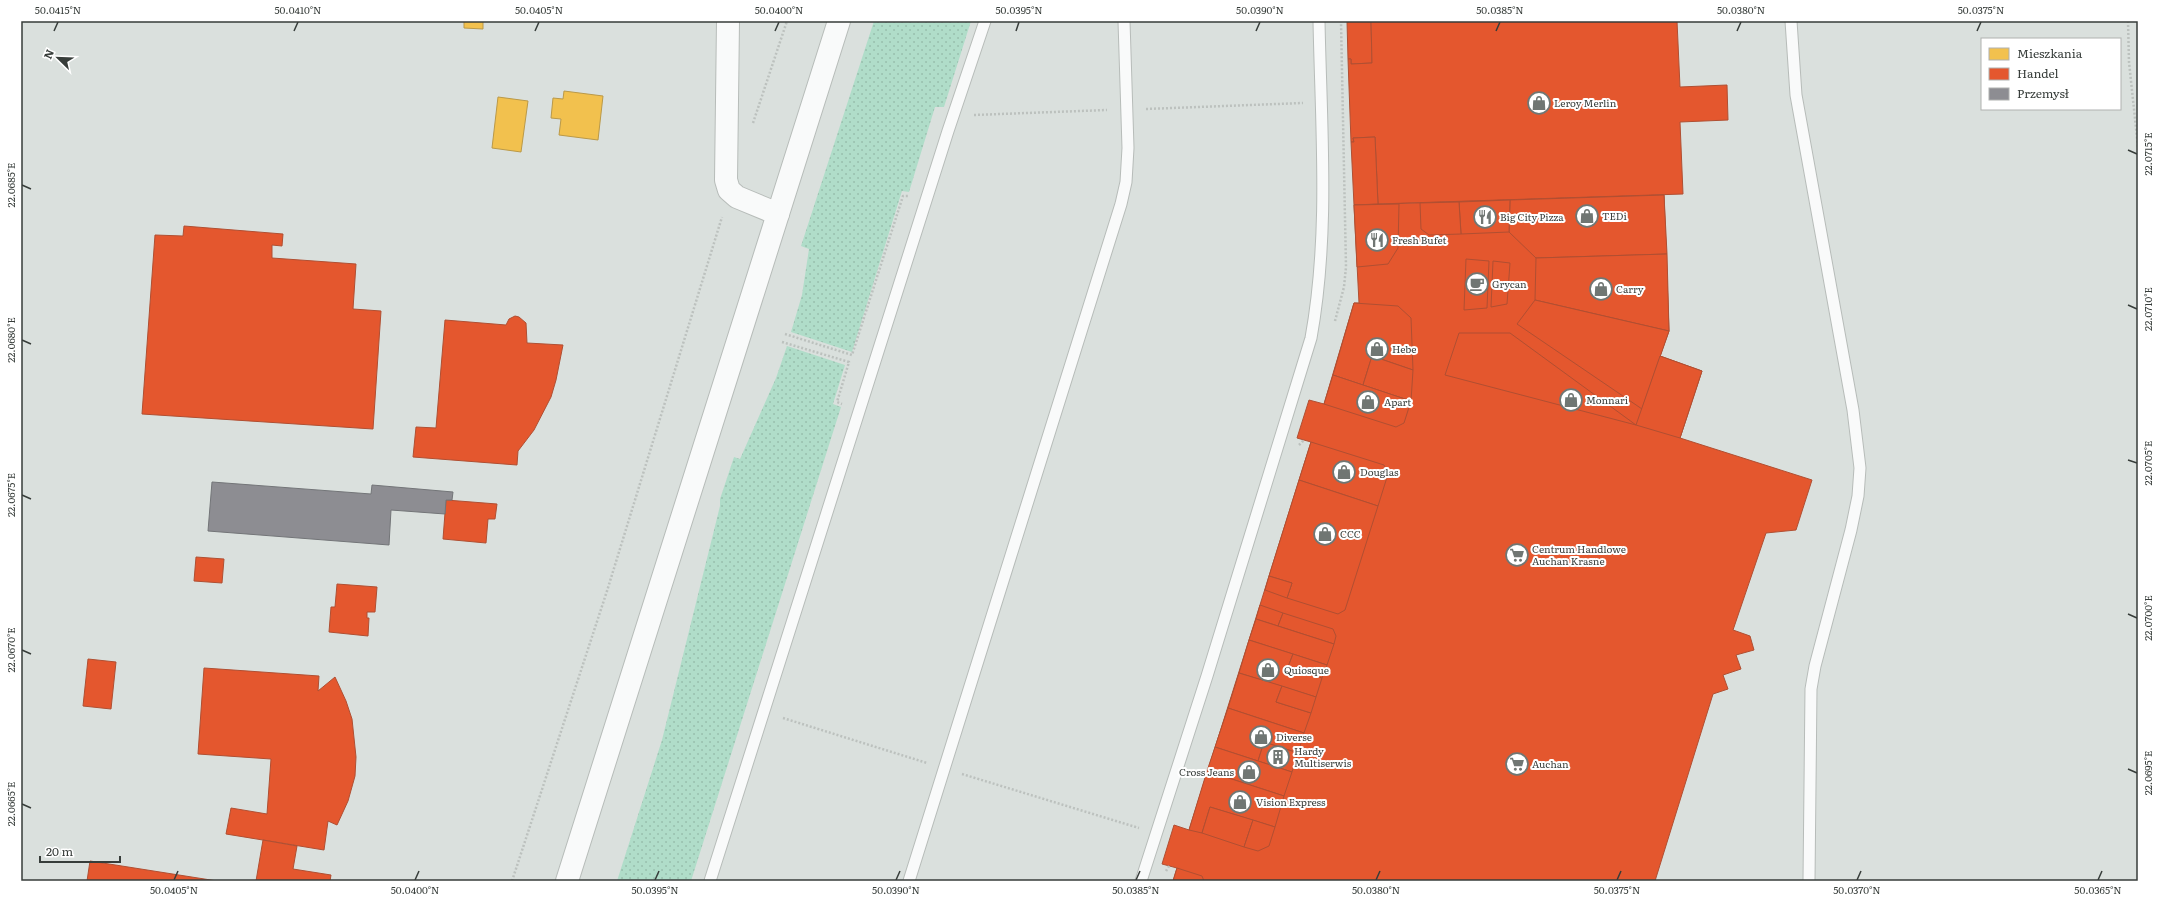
<svg xmlns="http://www.w3.org/2000/svg" width="2159" height="902" font-family="Literata,serif">
	<style>
		.grass { fill: url(#grass-dots) }
		.homes { fill: #f2c14e; stroke: #ba9948 }
		.shops { fill: #e4572e; stroke: #b04f32 }
		.industry { fill: #8d8d92; stroke: #737578 }
		.lines { fill: none; stroke-linecap: round; stroke-linejoin: round }
		.lane-casing { stroke: #b7bcb9; stroke-width: 13 }
		.street-casing { stroke: #b7bcb9; stroke-width: 24 }
		.primary-casing { stroke: #b7bcb9; stroke-width: 24 }
		.path { stroke: #bcc1be; stroke-width: 2.5; stroke-dasharray: 2 2; stroke-linecap: butt }
		.lane { stroke: #f9fafa; stroke-width: 11 }
		.street { stroke: #f9fafa; stroke-width: 22 }
		.primary { stroke: #f9fafa; stroke-width: 22 }
		.ticks { fill: none; stroke: #373d3a; stroke-width: 1.5 }
		.labels { text-anchor: middle; stroke-width: 4; stroke-linejoin: round; paint-order: stroke }
		.poi-label { font-size: 10px; fill: #373d3a; stroke: #fff; text-anchor: start }
		.neatline { fill: none; stroke: #373d3a; stroke-width: 1.5 }
		.ticks-label { font-size: 10px; text-anchor: middle; fill: #373d3a }
	</style>
	<defs>
		<pattern id="grass-dots" width="8" height="8" patternUnits="userSpaceOnUse"><rect width="8" height="8" fill="#b0ddc9"/><path d="M2 2h.1M6 6h.1" fill="none" stroke="#98bfad" stroke-width="1.8" stroke-linecap="round"/></pattern>
	</defs>
	<rect width="100%" height="100%" fill="#dae0dd"/>
	<g class="grass">
		<polygon points="874,21 971,21 944,107 935,107 909,192 902,191 852,352 791,332 802,295 809,249 801,246"/>
		<polygon points="787,346 845,365 833,404 841,407 691,881 617,881 662,740 720,506 720,499 734,457 740,459 776,378"/>
	</g>
	<g class="homes">
		<polygon points="464,21 483,21 483,29 464,28"/>
		<polygon points="564,91 603,96 598,140 559,135 561,119 551,118 553,98 563,99"/>
		<polygon points="498,97 528,101 521,152 492,148"/>
	</g>
	<g class="shops">
		<polygon points="1347,21 1371,21 1372,63 1351,64 1351,59 1348,59"/>
		<polygon points="1371,21 1677,21 1680,87 1727,85 1728,120 1680,122 1683,194 1378,204 1375,137 1353,138 1354,142 1351,142 1348,59 1351,59 1351,64 1372,63"/>
		<polygon points="1375,137 1378,204 1354,205 1351,142 1354,142 1353,138"/>
		<polygon points="1664,195 1669,331 1660,356 1702,371 1680,438 1812,480 1796,530 1766,533 1733,630 1750,636 1754,650 1736,655 1741,669 1723,675 1728,689 1713,694 1655,881 1173,881 1177,868 1162,864 1174,825 1189,830 1249,640 1311,442 1297,438 1309,400 1324,404 1354,303 1359,303 1354,205"/>
		<polygon points="1664,195 1667,254 1536,258 1509,232 1510,200"/>
		<polygon points="1510,200 1509,232 1461,234 1459,202"/>
		<polygon points="1459,202 1461,234 1429,235 1421,229 1420,203"/>
		<polygon points="1399,204 1398,248 1388,264 1357,267 1354,205"/>
		<polygon points="184,226 283,234 282,246 272,245 272,258 356,264 353,309 381,311 373,429 142,414 155,235 183,236"/>
		<polygon points="1667,254 1669,331 1535,300 1536,258"/>
		<polygon points="1466,259 1489,261 1487,308 1464,310"/>
		<polygon points="1493,261 1510,263 1507,304 1491,307"/>
		<polygon points="1535,300 1669,331 1642,409 1517,324"/>
		<polygon points="1354,303 1398,306 1411,318 1413,370 1372,356 1363,385 1333,375"/>
		<polygon points="515,316 519,317 526,323 527,343 563,345 556,380 551,397 534,430 518,451 517,465 413,457 416,427 436,428 445,320 506,325 509,319"/>
		<polygon points="1459,333 1510,333 1636,425 1445,375"/>
		<polygon points="1372,356 1413,370 1411,401 1363,385"/>
		<polygon points="1660,356 1702,371 1680,438 1636,425"/>
		<polygon points="1333,375 1411,401 1404,423 1396,427 1324,404"/>
		<polygon points="1311,442 1384,465 1388,474 1378,506 1299,480"/>
		<polygon points="1299,480 1378,506 1345,610 1338,614 1287,598 1292,583 1269,576"/>
		<polygon points="446,500 497,504 495,519 488,519 486,543 443,539"/>
		<polygon points="196,557 224,559 222,583 194,581"/>
		<polygon points="1269,576 1292,583 1287,598 1265,590"/>
		<polygon points="337,584 377,587 375,612 367,612 367,618 369,618 368,636 329,632 331,607 335,607"/>
		<polygon points="1260,605 1283,613 1278,626 1256,619"/>
		<polygon points="1283,613 1333,629 1336,636 1334,644 1278,626"/>
		<polygon points="1256,619 1334,644 1327,665 1249,640"/>
		<polygon points="1249,640 1293,654 1288,667 1322,678 1316,697 1239,673"/>
		<polygon points="1293,654 1327,665 1322,678 1288,667"/>
		<polygon points="88,659 116,662 111,709 83,706"/>
		<polygon points="204,668 319,676 318,691 335,677 346,701 352,719 356,757 355,776 348,801 337,825 328,821 324,850 226,834 231,808 267,814 271,759 198,754"/>
		<polygon points="1239,673 1282,686 1276,702 1311,713 1304,733 1228,708"/>
		<polygon points="1282,686 1316,697 1311,713 1276,702"/>
		<polygon points="1228,708 1304,733 1298,753 1264,742 1258,761 1215,747"/>
		<polygon points="1264,742 1298,753 1292,772 1258,761"/>
		<polygon points="1215,747 1292,772 1284,796 1207,771"/>
		<polygon points="1207,771 1284,796 1275,827 1210,807 1202,833 1189,830"/>
		<polygon points="1210,807 1253,820 1244,847 1202,833"/>
		<polygon points="1253,820 1275,827 1269,846 1258,851 1244,847"/>
		<polygon points="263,840 297,846 293,869 331,875 330,881 256,881"/>
		<polygon points="90,861 217,881 87,881"/>
		<polygon points="1177,868 1202,876 1204,881 1173,881"/>
	</g>
	<polygon class="industry" points="212,482 371,494 372,485 453,492 452,500 446,500 445,514 391,510 389,545 208,531"/>
	<g class="lines">
		<g class="lane-casing">
			<g id="lane">
				<polyline points="1791,21 1796,95 1853,410 1860,468 1858,496 1851,530 1815,666 1811,689 1809,881"/>
				<polyline points="710,881 948,131 985,21"/>
				<polyline points="909,881 1121,204 1126,182 1128,148 1124,21"/>
				<path d="M1141,881L1207,676L1311,338C1330,233 1321,127 1319,21"/>
			</g>
		</g>
		<g class="street-casing">
			<polyline id="street" points="728,21 726,180 729,190 737,197 778,214"/>
		</g>
		<g class="primary-casing">
			<polyline id="primary" points="567,881 839,21"/>
		</g>
		<g class="path">
			<polyline points="2128,21 2129,62 2138,147"/>
			<polyline points="1146,109 1303,103"/>
			<polyline points="974,115 1107,110"/>
			<polyline points="753,123 787,21"/>
			<polyline points="1335,321 1344,287 1346,267 1341,21"/>
			<polyline points="785,334 852,355 903,196 908,196"/>
			<polyline points="782,342 849,362 837,402 842,404"/>
			<polyline points="1299,445 1304,440"/>
			<polyline points="783,718 927,763"/>
			<polyline points="962,774 1139,828"/>
			<polyline points="1166,871 1169,866"/>
			<polyline points="512,881 607,591 722,217"/>
		</g>
		<use href="#lane" class="lane"/>
		<use href="#street" class="street"/>
		<use href="#primary" class="primary"/>
	</g>
	<path class="ticks" d="M54,31L58,22M294,31L298,22M535,31L539,22M775,31L779,22M1016,31L1019,22M1256,31L1260,22M1496,31L1500,22M1737,31L1741,22M1977,31L1981,22M2128,150L2137,154M22,185L31,189M2128,305L2137,309M22,340L31,344M2128,460L2137,463M22,495L31,499M2128,614L2137,618M22,650L31,654M2128,769L2137,773M22,804L31,808M174,880L178,871M415,880L419,871M655,880L659,871M896,880L900,871M1136,880L1140,871M1376,880L1380,871M1617,880L1621,871M1857,880L1861,871M2098,880L2102,871"/>
	<defs>
		<g id="shop-ring" transform="scale(1.15)"><circle r="9.5" fill="#fff" stroke="#707673" stroke-width="1.5"/><path d="M-5-2.5h2.3a2.7 3.5 0 0 1 5.4 0H5L5.5 6h-11ZM-1.5-2.5h3a1.5 2.3 0 0 0-3 0Z" fill="#707673"/></g>
		<g id="restaurant-ring" transform="scale(1.15)"><circle r="9.5" fill="#fff" stroke="#707673" stroke-width="1.5"/><path d="M-5-6h1v4h1v-4h1v4h1v-4h1v5L-1.5 .5V6h-2V.5L-5-1ZM5-6V6H3V1.5H1.5Q1.5-4 5-6Z" fill="#707673"/></g>
		<g id="cafe-ring" transform="scale(1.15)"><circle r="9.5" fill="#fff" stroke="#707673" stroke-width="1.5"/><path d="M-5.5-4.5H6V0H3Q3 3.5 0 3.5H-2.5Q-5.5 3.5-5.5 0ZM3-3.2v2h1.7v-2ZM-6 4.5H4V6H-6Z" fill="#707673"/></g>
		<g id="supermarket-ring" transform="scale(1.15)"><circle r="9.5" fill="#fff" stroke="#707673" stroke-width="1.5"/><path d="M-6-5.5h2.5l.6 2H6L4.5 2H-2.5L-4.4-4H-6ZM-1.5 3.2a1.3 1.3 0 1 0 .1 0ZM3 3.2a1.3 1.3 0 1 0 .1 0Z" fill="#707673"/></g>
		<g id="building-ring" transform="scale(1.15)"><circle r="9.5" fill="#fff" stroke="#707673" stroke-width="1.5"/><path d="M-4-6H4V6H1V3H-1V6H-4ZM-2.5-4.3h1.7v1.8h-1.7ZM.8-4.3h1.7v1.8H.8ZM-2.5-1h1.7V.8h-1.7ZM.8-1h1.7V.8H.8Z" fill="#707673"/></g>
	</defs>
	<g fill-rule="evenodd">
		<use href="#shop-ring" x="1539" y="103"/>
		<use href="#shop-ring" x="1587" y="216"/>
		<use href="#restaurant-ring" x="1485" y="217"/>
		<use href="#restaurant-ring" x="1377" y="240"/>
		<use href="#cafe-ring" x="1477" y="284"/>
		<use href="#shop-ring" x="1601" y="289"/>
		<use href="#shop-ring" x="1377" y="349"/>
		<use href="#shop-ring" x="1571" y="400"/>
		<use href="#shop-ring" x="1368" y="402"/>
		<use href="#shop-ring" x="1344" y="472"/>
		<use href="#shop-ring" x="1325" y="534"/>
		<use href="#supermarket-ring" x="1517" y="555"/>
		<use href="#shop-ring" x="1268" y="670"/>
		<use href="#shop-ring" x="1261" y="737"/>
		<use href="#building-ring" x="1278" y="757"/>
		<use href="#supermarket-ring" x="1517" y="764"/>
		<use href="#shop-ring" x="1249" y="772"/>
		<use href="#shop-ring" x="1240" y="802"/>
	</g>
	<g class="labels">
		<g class="poi-label">
			<text x="1554" y="107">Leroy Merlin</text>
			<text x="1602" y="220">TEDi</text>
			<text x="1500" y="221">Big City Pizza</text>
			<text x="1392" y="244">Fresh Bufet</text>
			<text x="1492" y="288">Grycan</text>
			<text x="1616" y="293">Carry</text>
			<text x="1392" y="353">Hebe</text>
			<text x="1586" y="404">Monnari</text>
			<text x="1384" y="406">Apart</text>
			<text x="1360" y="476">Douglas</text>
			<text x="1340" y="538">CCC</text>
			<text x="1532" y="553">Centrum Handlowe<tspan x="1532" dy="12">Auchan Krasne</tspan></text>
			<text x="1284" y="674">Quiosque</text>
			<text x="1276" y="741">Diverse</text>
			<text x="1294" y="755">Hardy<tspan x="1294" dy="12">Multiserwis</tspan></text>
			<text x="1532" y="768">Auchan</text>
			<text x="1234" y="776" text-anchor="end">Cross Jeans</text>
			<text x="1256" y="806">Vision Express</text>
		</g>
	</g>
	<rect width="2159" height="902" fill="none" stroke="#ffffff" stroke-width="44"/>
	<rect x="1981" y="38" width="140" height="72" fill="#ffffff" stroke="#afb1b0"/>
	<rect x="1989" y="48" width="20" height="12" fill="#f2c14e" stroke="#afb1b0"/>
	<text x="2017" y="58" font-size="12" fill="#373d3a">Mieszkania</text>
	<rect x="1989" y="68" width="20" height="12" fill="#e4572e" stroke="#afb1b0"/>
	<text x="2017" y="78" font-size="12" fill="#373d3a">Handel</text>
	<rect x="1989" y="88" width="20" height="12" fill="#8d8d92" stroke="#afb1b0"/>
	<text x="2017" y="98" font-size="12" fill="#373d3a">Przemysł</text>
	<g transform="translate(58 58) rotate(293)" stroke="#ffffff" stroke-width="3" paint-order="stroke">
	<path d="M0-3L7 15L0 10L-7 15Z" fill="#373d3a"/>
	<text y="-6" font-size="11" font-weight="bold" text-anchor="middle" fill="#373d3a">N</text>
	</g>
	<path d="M40 856v6h80v-6" fill="none" stroke="#373d3a" stroke-width="2"/>
	<text x="46" y="856" font-size="12" fill="#373d3a" stroke="#ffffff" stroke-width="3" paint-order="stroke">20 m</text>
	<rect x="22" y="22" width="2115" height="858" class="neatline"/>
	<g class="ticks-label">
		<text x="58" y="14">50.0415°N</text>
		<text x="298" y="14">50.0410°N</text>
		<text x="539" y="14">50.0405°N</text>
		<text x="779" y="14">50.0400°N</text>
		<text x="1019" y="14">50.0395°N</text>
		<text x="1260" y="14">50.0390°N</text>
		<text x="1500" y="14">50.0385°N</text>
		<text x="1741" y="14">50.0380°N</text>
		<text x="1981" y="14">50.0375°N</text>
		<text transform="translate(2148 154) rotate(-90)" y="4">22.0715°E</text>
		<text transform="translate(11 185) rotate(-90)" y="4">22.0685°E</text>
		<text transform="translate(2148 309) rotate(-90)" y="4">22.0710°E</text>
		<text transform="translate(11 340) rotate(-90)" y="4">22.0680°E</text>
		<text transform="translate(2148 463) rotate(-90)" y="4">22.0705°E</text>
		<text transform="translate(11 495) rotate(-90)" y="4">22.0675°E</text>
		<text transform="translate(2148 618) rotate(-90)" y="4">22.0700°E</text>
		<text transform="translate(11 650) rotate(-90)" y="4">22.0670°E</text>
		<text transform="translate(2148 773) rotate(-90)" y="4">22.0695°E</text>
		<text transform="translate(11 804) rotate(-90)" y="4">22.0665°E</text>
		<text x="174" y="894">50.0405°N</text>
		<text x="415" y="894">50.0400°N</text>
		<text x="655" y="894">50.0395°N</text>
		<text x="896" y="894">50.0390°N</text>
		<text x="1136" y="894">50.0385°N</text>
		<text x="1376" y="894">50.0380°N</text>
		<text x="1617" y="894">50.0375°N</text>
		<text x="1857" y="894">50.0370°N</text>
		<text x="2098" y="894">50.0365°N</text>
	</g>
</svg>
